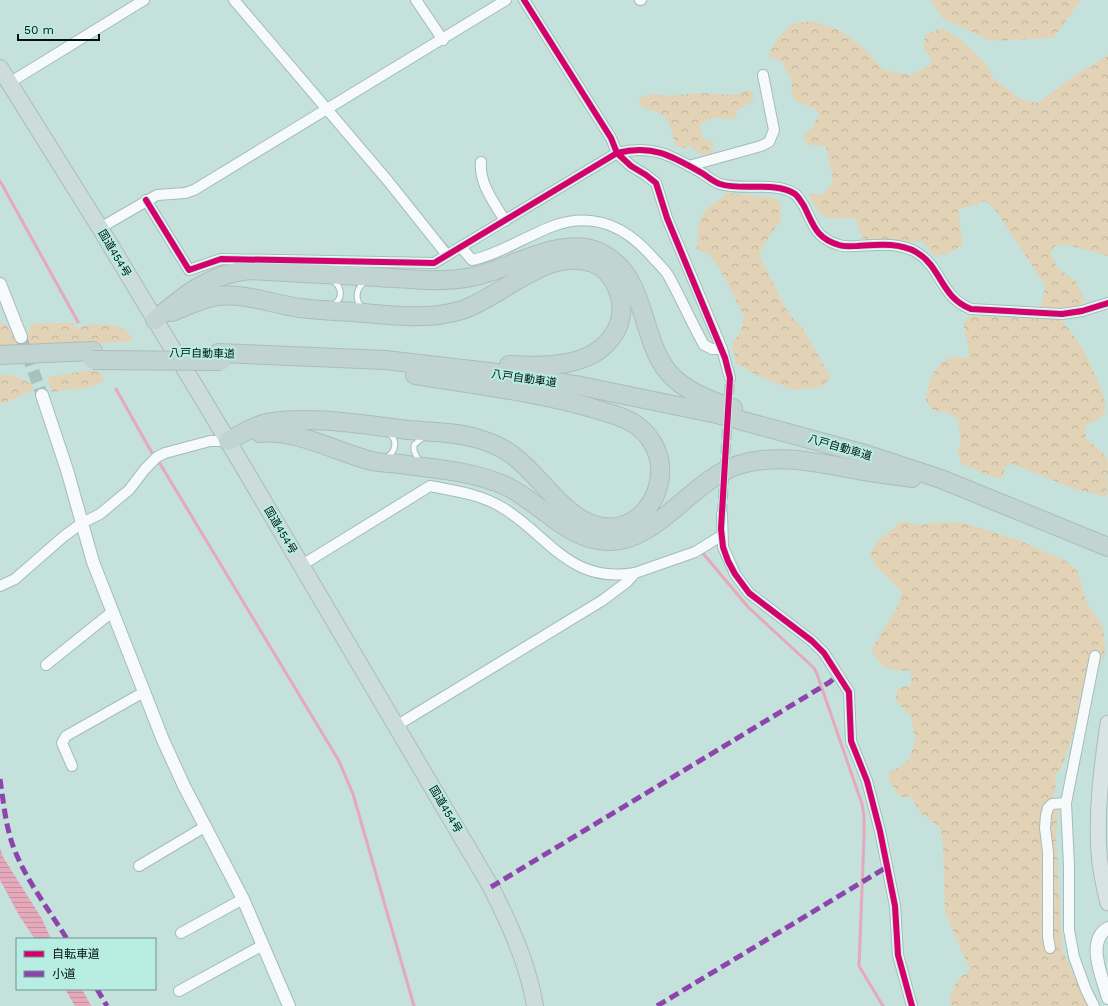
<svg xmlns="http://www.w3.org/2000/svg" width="1108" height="1006" font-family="'Work Sans','Noto Sans JP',sans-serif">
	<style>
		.forest { fill: url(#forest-crowns) }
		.water { fill: url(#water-rules) }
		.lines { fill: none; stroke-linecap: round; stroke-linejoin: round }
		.stream { stroke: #e6a9bb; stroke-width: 3 }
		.minor-tunnel { stroke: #a7c2bd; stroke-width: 10; stroke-dasharray: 10 5; stroke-linecap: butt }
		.tertiary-tunnel { stroke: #a7c2bd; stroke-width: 12; stroke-dasharray: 12 6; stroke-linecap: butt }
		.service-casing { stroke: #a5bcb8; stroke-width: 7 }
		.minor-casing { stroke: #a5bcb8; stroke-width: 12 }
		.tertiary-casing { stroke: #a5bcb8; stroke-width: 14 }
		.primary-casing { stroke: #aebcb9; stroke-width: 17 }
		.trunk-casing { stroke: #aebcb9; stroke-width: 18 }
		.motorway-casing { stroke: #aebcb9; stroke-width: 20 }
		.service { stroke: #f6fafa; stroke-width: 5 }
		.minor { stroke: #f6fafa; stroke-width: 10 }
		.tertiary { stroke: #f6fafa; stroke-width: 12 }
		.primary { stroke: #d7e4e2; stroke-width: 15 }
		.trunk { stroke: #ccdcda; stroke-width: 16 }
		.motorway { stroke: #c2d4d2; stroke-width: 18 }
		.motorway-bridge-casing { stroke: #aebcb9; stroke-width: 20; stroke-linecap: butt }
		.motorway-bridge { stroke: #c2d4d2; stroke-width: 18 }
		.quiet { stroke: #8e44ad; stroke-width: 5; stroke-dasharray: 10 5; stroke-linecap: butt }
		.cycleway-casing { stroke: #b8ede3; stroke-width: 8 }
		.cycleway { stroke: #d6006c; stroke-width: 6 }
		.labels { text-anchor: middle; stroke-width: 4; stroke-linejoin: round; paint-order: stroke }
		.street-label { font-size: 11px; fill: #011310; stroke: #b8ede3 }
	</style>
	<defs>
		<pattern id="forest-crowns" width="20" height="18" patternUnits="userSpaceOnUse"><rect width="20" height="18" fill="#e2d3b7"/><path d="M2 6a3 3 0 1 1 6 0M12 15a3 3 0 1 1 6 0" fill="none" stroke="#c0b49c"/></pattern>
		<pattern id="water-rules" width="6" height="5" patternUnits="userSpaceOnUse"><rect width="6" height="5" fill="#e6a9bb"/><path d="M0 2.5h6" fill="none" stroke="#c491a0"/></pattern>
	</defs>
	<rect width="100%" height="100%" fill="#c4e1db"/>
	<g class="forest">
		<polygon points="930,0 1081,0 1053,38 991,41 942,18"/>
		<path d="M812,21L841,31L866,50L883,70L911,75L930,65L932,60L924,49L925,35L942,28L960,39L986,64L994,79L1020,99L1038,103L1075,75L1106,57L1108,54V256L1064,244L1053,247L1051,253L1057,267L1076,282L1085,300L1081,306L1057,310L1041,309L1045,285L996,211L986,201L958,210L963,245L945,255H933L923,241L907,242L865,240L860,234L857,219C827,217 823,225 809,194L821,195L830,187L833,179L826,146L809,145L803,137L813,127L819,114L815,109L796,101L791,93L792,82L781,61L768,56L778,38L792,24Z"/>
		<path d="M751,90L754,100L737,111L736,119C718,119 712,113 699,127L705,140L714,142L711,155L698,153L691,146L682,148L675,145C669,121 669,113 643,108L638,101L644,96L656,94L666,96L702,93L731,95Z"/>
		<path d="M726,193L776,198L781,205L780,222L770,235L761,250L760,257L789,314L801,326L828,372L830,379L821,387L793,390L756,375L736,363L732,344L741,331L744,315L718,266L709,255L697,249C698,234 697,218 709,207C715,202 721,200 726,193Z"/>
		<path d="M974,316L1039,319L1059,318C1077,338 1085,350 1095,375C1100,387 1105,397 1106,410L1100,419L1086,425V438L1106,456L1108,463L1107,497L1075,489L1012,464L1006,466L1002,478H995L962,464L957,449L961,446L958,420L946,412L934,411L926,402C927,385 934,361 954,357C958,356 964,358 969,358L968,344L963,325L967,318Z"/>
		<path d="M0,322L8,327L15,336C25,336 29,335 31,325L39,323H73L77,329C92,321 123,322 132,337L129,342L0,347Z"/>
		<polygon points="91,370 101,373 104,381 92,387 51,392 48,377"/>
		<path d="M0,375H12L32,384L34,390C22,394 12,401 0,404Z"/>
		<path d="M902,521L920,525L940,522L965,523L1018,540L1066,561L1078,572L1086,601L1103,627L1105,646L1104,659H1089L1071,742L1061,769L1055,775L1056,789L1053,795L1058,813L1056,834L1062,949L1088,1006H952L949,1000L957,980L970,970L945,913L943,844L940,827C927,819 917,812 912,797H900L889,781L888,772L902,766L910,758L915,741L911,716L895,700L898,688L911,685V671C887,669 885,673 871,650L898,606L902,592L876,566L870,553L878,541Z"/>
	</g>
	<g class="water">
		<polygon points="0,848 3,857 42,919 51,939 35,939 20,917 0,880"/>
		<polygon points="65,989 82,989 91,1006 75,1006"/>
	</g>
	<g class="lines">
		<g class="stream">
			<polyline points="0,181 78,322"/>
			<polyline points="439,238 449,249"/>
			<polyline points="116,389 152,453"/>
			<polyline points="159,462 339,761 353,794 414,1006"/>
			<polyline points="701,551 748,607 814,668 817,674 862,804 864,816 864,838 859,966 883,1006"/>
		</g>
		<polyline class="minor-tunnel" points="722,514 730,378"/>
		<polyline class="tertiary-tunnel" points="21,337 42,395"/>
		<g class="service-casing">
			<g id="service">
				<path d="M332,280C342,287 344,298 333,305"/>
				<path d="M362,308C354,298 356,288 366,281"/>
				<path d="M387,457C396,451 398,441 389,433"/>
				<polyline points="419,461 414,451 414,445 423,437"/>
			</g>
		</g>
		<g class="minor-casing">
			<g id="minor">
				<polyline points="234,0 388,181 447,255"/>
				<polyline points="416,0 443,40"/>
				<polyline points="524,0 611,138 617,153 631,166 646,175 656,183 667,218 722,349 730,378"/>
				<polyline points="640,0 641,0"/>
				<polyline points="9,83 144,0"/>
				<path d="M481,162C479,184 494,202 505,221"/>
				<polyline points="689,166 761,146 769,142 774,130 763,75"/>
				<path d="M146,200L189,270L221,259L434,263L617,153C653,144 672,156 702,173C708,177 714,182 720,184C740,191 776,181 795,194C798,196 802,203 804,206C814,226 816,238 839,245C844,247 851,246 857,246C876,245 898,242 916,252C942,267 940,297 971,309L1062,314L1082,311L1108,303"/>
				<polyline points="100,228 157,195 185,193 194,190 506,0"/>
				<path d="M461,247L472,260C495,256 529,235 553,226C595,211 627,227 654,259C659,264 664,269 668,275C681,298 691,322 704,345L712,349H722"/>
				<polyline points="722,514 723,547 735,574 749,593 812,641 824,653 849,692 851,741 867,781 880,831 895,906 898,955 912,1006"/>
				<path d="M302,565L430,486C455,491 481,494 503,508C550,537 570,584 635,573"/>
				<polyline points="0,586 15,579 63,537 82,523 100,514 118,499 129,490 145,469 157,457 165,453 210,441 228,441"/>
				<polyline points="46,665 112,612"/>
				<polyline points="396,726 603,600 627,582 635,573 695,552 721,536"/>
				<polyline points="72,766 62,743 66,736 144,692"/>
				<polyline points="139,866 206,826"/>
				<polyline points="181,933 243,899"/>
				<polyline points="1050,948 1048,937 1048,852 1045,828 1046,815 1048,808 1052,804 1066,803"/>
				<polyline points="179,991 263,945"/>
				<polyline points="1094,1006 1086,990 1074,957 1069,930 1069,866 1066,803 1095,656"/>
			</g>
		</g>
		<g class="tertiary-casing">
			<g id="tertiary">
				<polyline points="0,284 21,337"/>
				<polyline points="42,395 67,470 93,562 163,740 184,786 243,899 289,1006"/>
				<path d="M1108,928C1085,941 1103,979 1108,998"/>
			</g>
		</g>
		<g class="primary-casing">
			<path id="primary" d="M1108,723C1102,766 1096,809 1099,852C1100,869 1104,887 1108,903"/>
		</g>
		<g class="trunk-casing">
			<path id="trunk" d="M0,68L100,228L228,441L491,887C510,925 528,964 535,1006"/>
		</g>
		<g class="motorway-casing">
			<g id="motorway">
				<path d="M172,312C187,306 202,298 217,296C246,293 272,304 300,308C317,310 336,311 354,312C389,315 427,321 462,310C502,297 548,246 593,263C608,269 616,282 620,297C623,309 621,323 614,334C593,368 544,367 509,365"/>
				<path d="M155,320C184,295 210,274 249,270C292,272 335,275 378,277C410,279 441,283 472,277C512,269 566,231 605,255C647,280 640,337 668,372C684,391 711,401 733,408"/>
				<polyline points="218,353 385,360 497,373 581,386 717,414 865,454 941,479 1108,547"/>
				<polyline points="0,355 93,351"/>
				<path d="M260,433C295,429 335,451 368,460C378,463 389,463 400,464C435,469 473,471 506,486C540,502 567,540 607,541C655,544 692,480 738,465C777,453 814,462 853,469C872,473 892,475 912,478"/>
				<path d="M228,441C241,434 253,426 267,423C311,415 364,425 409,430C432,432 457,432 479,439C489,442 499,446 508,452C539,472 562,518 598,526C635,535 663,500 660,465C658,448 648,432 633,423C620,415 604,412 589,407C532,391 473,385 415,375"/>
			</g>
		</g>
		<use href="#service" class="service"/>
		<use href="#minor" class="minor"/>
		<use href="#tertiary" class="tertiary"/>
		<use href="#primary" class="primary"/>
		<use href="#trunk" class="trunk"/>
		<use href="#motorway" class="motorway"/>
		<g class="motorway-bridge-casing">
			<polyline id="motorway-bridge" points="93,360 221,361"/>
		</g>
		<use href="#motorway-bridge" class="motorway-bridge"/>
		<g class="quiet">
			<path d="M0,779C3,799 5,820 11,840C22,875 48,908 67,939"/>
			<polyline points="491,887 830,682 839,674"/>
			<polyline points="97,989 107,1006"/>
			<polyline points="657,1006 887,867"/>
		</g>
		<g class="cycleway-casing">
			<g id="cycleway">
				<polyline points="524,0 611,138 617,153 631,166 646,175 656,183 667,218 725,358 730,378 721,529 723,547 728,561 735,574 749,593 812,641 824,653 849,692 851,741 867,781 880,831 895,906 898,955 912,1006"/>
				<path d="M146,200L189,270L221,259L434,263L617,153C653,144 672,156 702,173C708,177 714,182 720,184C740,191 776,181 795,194C798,196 802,203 804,206C814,226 816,238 839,245C844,247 851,246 857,246C876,245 898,242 916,252C942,267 940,297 971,309L1062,314L1082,311L1108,303"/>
			</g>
		</g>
		<use href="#cycleway" class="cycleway"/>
	</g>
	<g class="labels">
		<g class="street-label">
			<text transform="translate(115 253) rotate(59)" y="4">国道454号</text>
			<text transform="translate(202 353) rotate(1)" y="4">八戸自動車道</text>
			<text transform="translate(524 378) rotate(8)" y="4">八戸自動車道</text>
			<text transform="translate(840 447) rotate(16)" y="4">八戸自動車道</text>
			<text transform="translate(281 530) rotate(59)" y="4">国道454号</text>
			<text transform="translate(446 809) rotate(59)" y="4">国道454号</text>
		</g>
	</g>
	<rect x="16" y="938" width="140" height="52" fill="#b8ede3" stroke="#6f968f"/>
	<rect x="24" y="951" width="20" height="6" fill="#d6006c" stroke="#6f968f"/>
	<text x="52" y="958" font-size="12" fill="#011310">自転車道</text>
	<rect x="24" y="971" width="20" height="6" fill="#8e44ad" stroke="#6f968f"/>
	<text x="52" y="978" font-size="12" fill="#011310">小道</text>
	<path d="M18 34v6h81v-6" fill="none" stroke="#011310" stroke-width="2"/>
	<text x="24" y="34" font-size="12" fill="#011310" stroke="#b8ede3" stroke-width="3" paint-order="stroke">50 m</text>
</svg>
